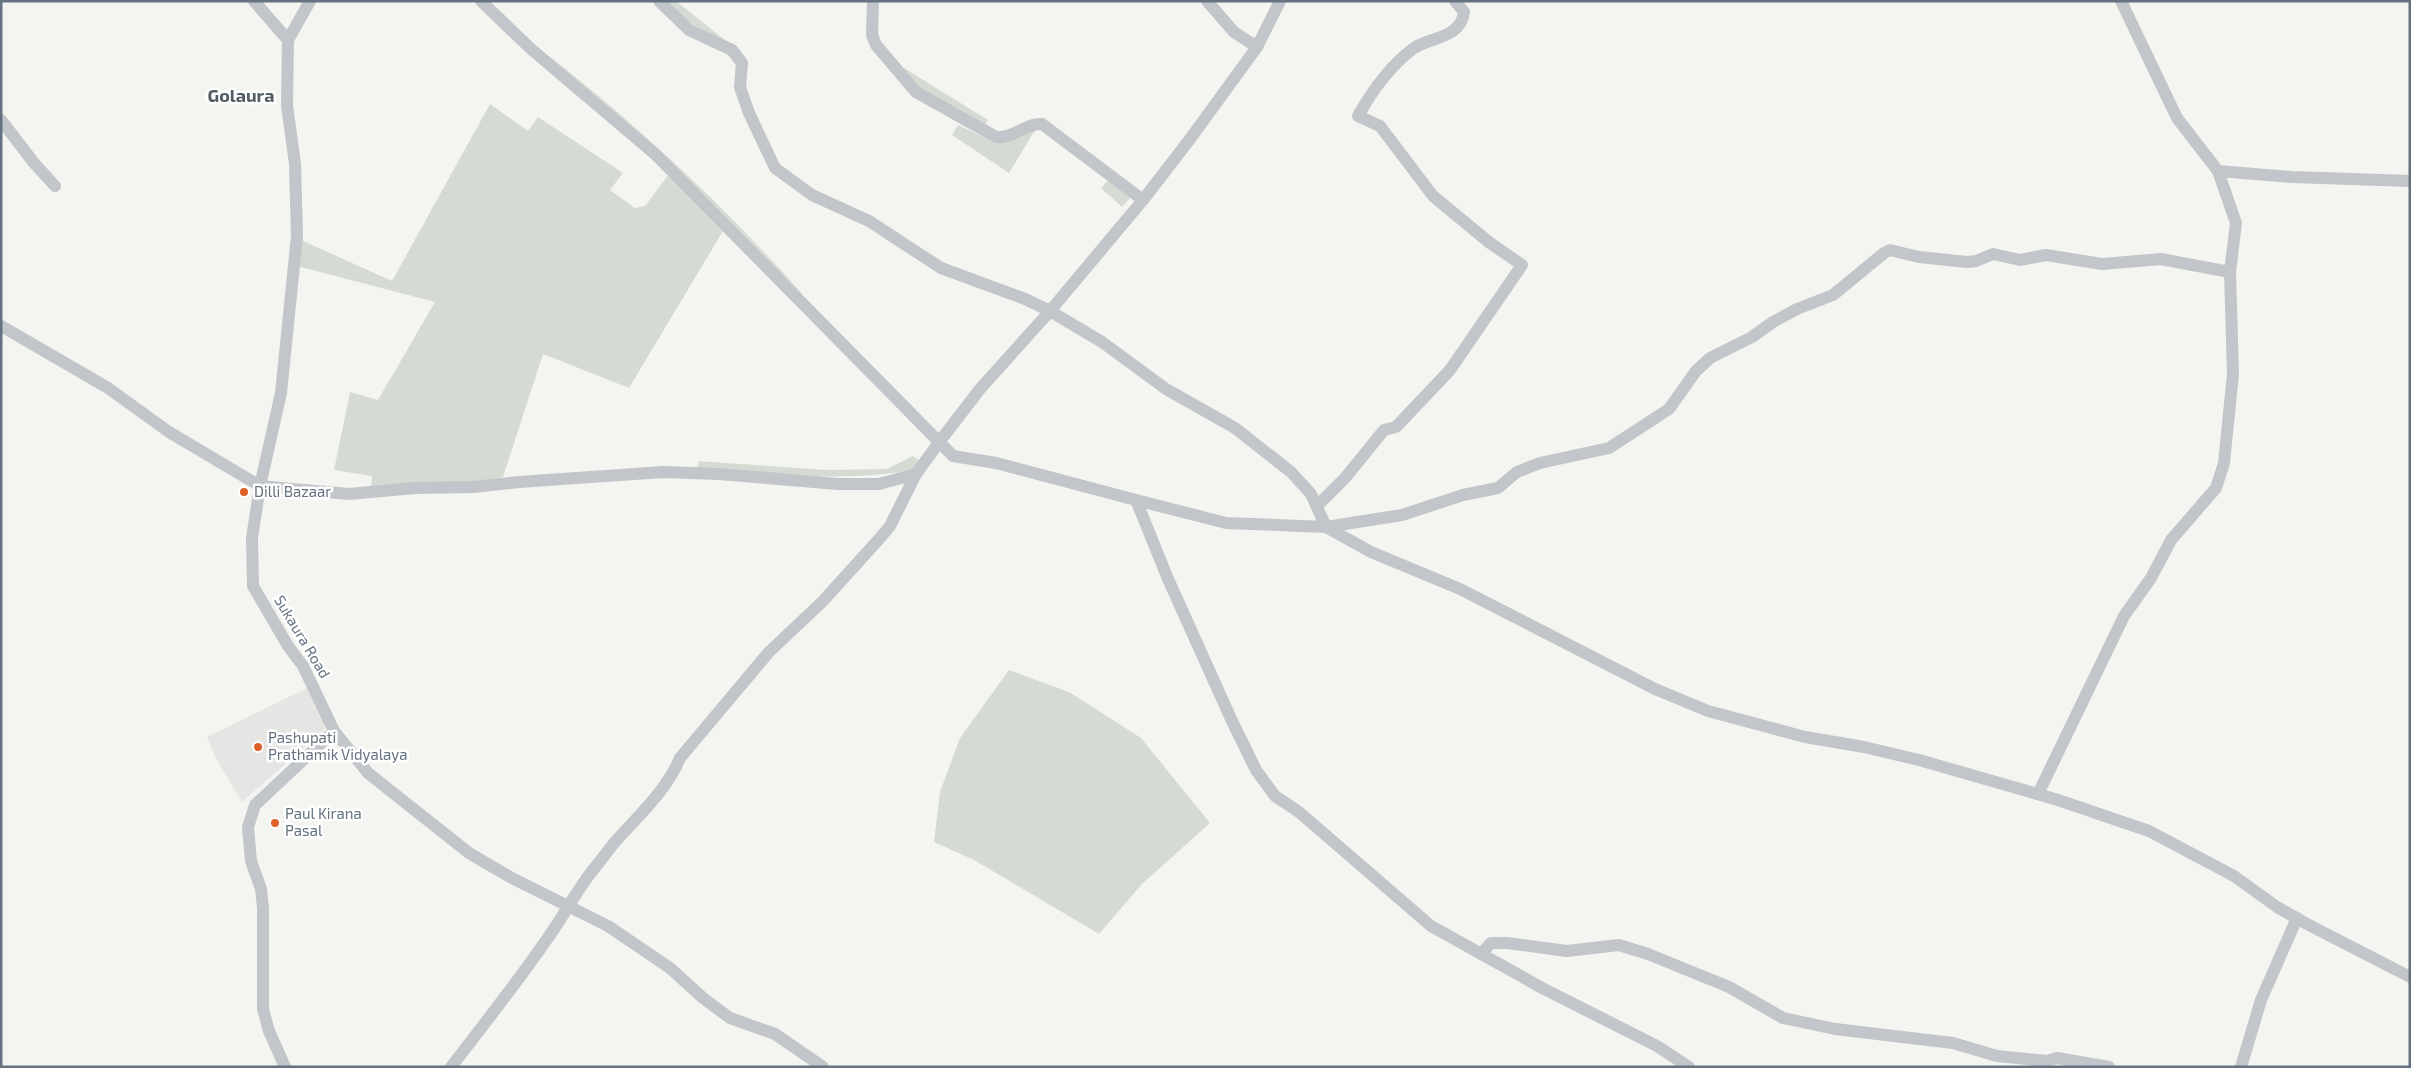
<svg xmlns="http://www.w3.org/2000/svg" width="2411" height="1068" font-family="'Exo 2',sans-serif">
	<style>
		.built { fill: #e5e6e4 }
		.green { fill: #d5dbd2 }
		.lines { fill: none; stroke-linecap: round; stroke-linejoin: round }
		.minor { stroke: #c2c5c9; stroke-width: 12 }
		.poi-dot { fill: #de6027; stroke: #fff; stroke-width: 2 }
		.labels { text-anchor: middle; stroke-width: 5; stroke-linejoin: round; paint-order: stroke }
		.poi-label { font-size: 15px; fill: #647281; stroke: #fff; text-anchor: start }
		.street-label { font-size: 15px; fill: #647281; stroke: #fff }
		.quarter-label { font-size: 18px; font-weight: bold; fill: #525c66; stroke: #fff }
	</style>
	<rect width="100%" height="100%" fill="#f4f5f1"/>
	<polygon class="built" points="309,687 323,715 325,729 242,802 215,757 207,737"/>
	<g class="green">
		<polygon points="666,1 676,1 736,49 688,22"/>
		<path d="M527,39C627,115 720,201 803,295Z"/>
		<polygon points="891,60 988,120 985,125 918,89"/>
		<polygon points="490,104 528,131 538,117 623,173 610,190 635,208 645,206 669,174 723,231 629,388 543,354 503,477 474,483 371,488 372,476 334,470 350,392 378,400 435,302 297,266 301,240 392,281"/>
		<polygon points="958,125 994,142 1037,127 1009,173 952,135"/>
		<polygon points="1109,179 1133,195 1122,207 1101,188"/>
		<path d="M913,456L920,461L916,469C844,484 769,472 697,470L699,461L825,470L887,469Z"/>
		<polygon points="1009,670 1069,692 1141,738 1210,823 1142,884 1099,934 974,860 934,842 940,792 960,738"/>
	</g>
	<g class="lines">
		<g class="minor">
			<polyline points="254,1 288,40"/>
			<polyline points="310,1 288,40 287,105 295,164 297,236 281,393 260,486 349,494 415,488 473,487 519,482 663,472 719,474 838,484 879,484 916,474"/>
			<polyline points="481,1 531,49 656,155 953,456 996,463 1136,500 1168,579 1232,721 1256,770 1275,796 1299,812 1431,926 1544,989 1657,1046 1689,1067"/>
			<polyline points="659,1 689,30 732,50 742,63 740,87 749,113 775,168 812,195 869,221 941,268 1025,299 1050,311 1102,342 1166,389 1235,428 1291,472 1311,494 1326,527 1371,552 1460,589 1655,689 1708,711 1805,737 1864,747 1919,760 2058,800 2149,831 2234,876 2277,907 2307,924 2410,977"/>
			<path d="M873,1L872,35L876,45L916,92L996,137C1013,139 1026,123 1042,124L1143,200"/>
			<polyline points="1207,1 1234,32 1257,47"/>
			<polyline points="2121,1 2177,118 2218,171 2291,177 2410,181"/>
			<polyline points="1,120 34,163 55,186"/>
			<polyline points="1,326 108,388 169,432 260,486 252,538 253,586 288,646 303,666 334,731 255,805 248,827 251,861 261,889 263,908 263,1009 269,1031 285,1067"/>
			<polyline points="1136,500 1226,523 1326,527 1402,515 1463,495 1498,488 1517,472 1540,463 1609,448 1669,409 1696,371 1710,358 1752,337 1773,322 1797,309 1833,295 1884,253 1890,250 1919,257 1967,262 1976,261 1993,254 2020,260 2046,255 2102,264 2161,259 2230,272"/>
			<path d="M1317,506L1345,478L1384,430L1396,427L1450,370L1522,265L1490,243L1433,196L1380,126L1358,116C1372,91 1391,65 1414,48C1431,37 1461,38 1464,12L1455,1"/>
			<polyline points="334,731 368,773 469,853 510,877 608,926 670,968 703,998 730,1018 775,1034 823,1067"/>
			<polyline points="2038,794 2124,616 2151,578 2171,540 2216,488 2224,463 2233,374 2230,272 2236,223 2218,171"/>
			<polyline points="1481,954 1491,943 1507,943 1567,951 1619,945 1648,954 1729,987 1783,1018 1835,1029 1953,1043 1997,1056 2047,1061 2057,1058 2109,1067"/>
			<path d="M451,1067C483,1026 515,985 545,942C561,920 573,897 589,875C598,864 606,853 615,842C638,816 667,790 680,758L769,652L822,602L880,538L890,526L916,474L940,441L980,389L1050,311L1143,200L1190,139L1257,47L1280,1"/>
			<polyline points="2241,1067 2261,1000 2297,918"/>
		</g>
	</g>
	<g class="poi-dot">
		<circle cx="244" cy="492" r="5"/>
		<circle cx="258" cy="747" r="5"/>
		<circle cx="275" cy="823" r="5"/>
	</g>
	<g class="labels">
		<g class="poi-label">
			<text x="254" y="497">Dilli Bazaar</text>
			<text x="268" y="743">Pashupati<tspan x="268" dy="17">Prathamik Vidyalaya</tspan></text>
			<text x="285" y="819">Paul Kirana<tspan x="285" dy="17">Pasal</tspan></text>
		</g>
		<g class="street-label">
			<text transform="translate(302 637) rotate(59)" y="5">Sukaura Road</text>
		</g>
		<g class="quarter-label">
			<text x="241" y="102">Golaura</text>
		</g>
	</g>
	<rect width="2411" height="1068" fill="none" stroke="#647281" stroke-width="5"/>
</svg>
